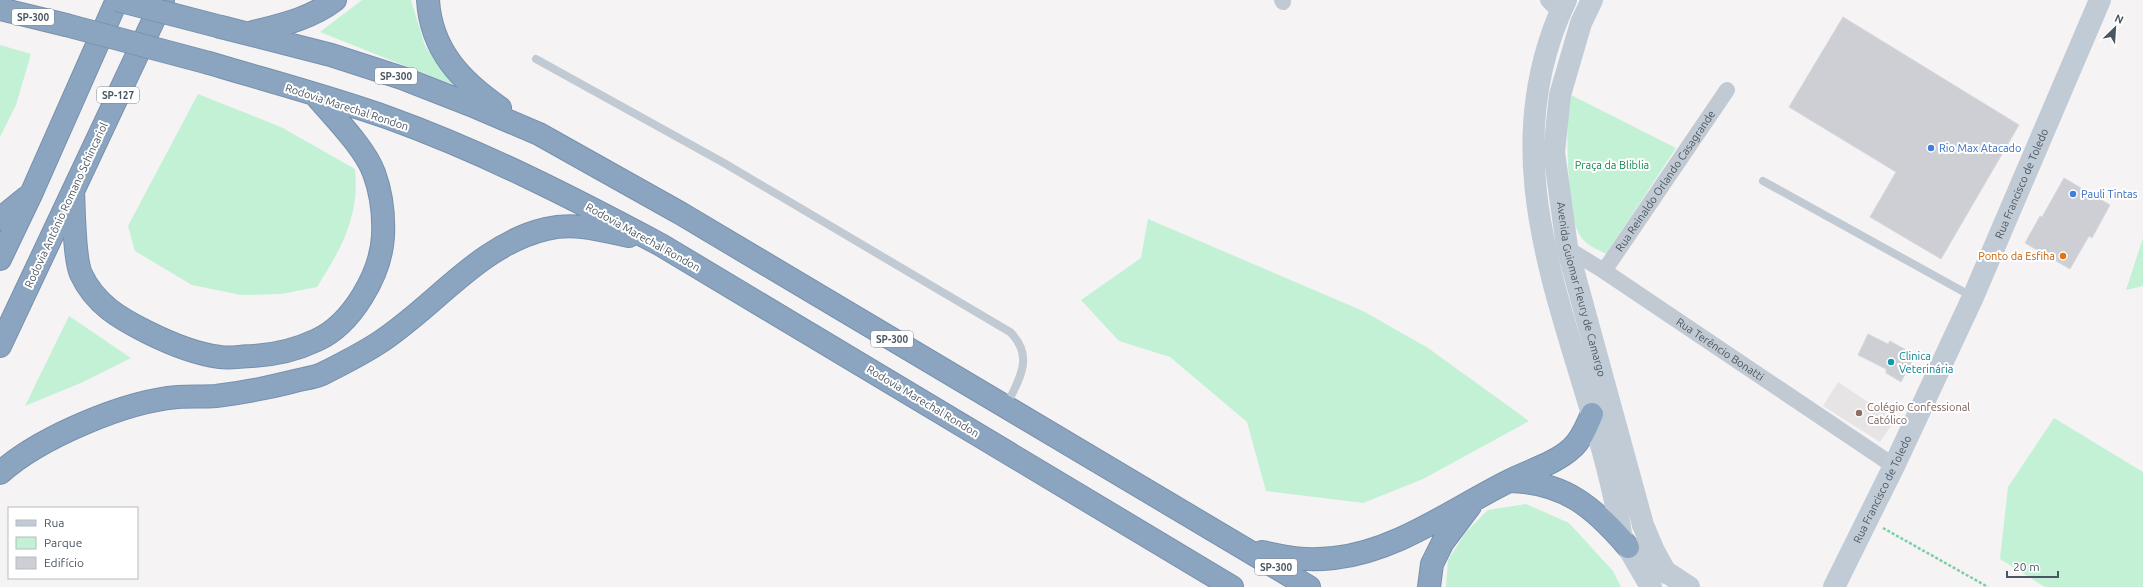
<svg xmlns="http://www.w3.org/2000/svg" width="2143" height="587" viewBox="0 0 2143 587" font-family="Ubuntu,sans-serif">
<rect width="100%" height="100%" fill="#f5f3f3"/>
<!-- education -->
<path fill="#e6e4e5" d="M1838,382L1895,420L1880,442L1823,406Z"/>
<!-- green -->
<path fill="#c3f1d5" d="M362,0H411L425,46L458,87L320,32Z
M0,45L31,54L16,105L0,137Z
M198,94L281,127L355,169C360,216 341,249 317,287L281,294L241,295L192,285L135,251L128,226Z
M1569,94L1676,148L1606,254C1597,249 1587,246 1581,237C1566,219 1566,120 1569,94Z
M1148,219L1363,311L1428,348L1529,421L1423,479L1363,503L1266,491L1247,422L1170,357L1119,341L1081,300L1141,258Z
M2143,238V286L2126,290Z
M69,316L131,358L83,382L25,406Z
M2054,418L2143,472V587H2045L2000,559L2008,487Z
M1526,504L1569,523L1613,571L1621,587H1446L1448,560L1466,532L1488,510Z"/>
<!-- building -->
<path fill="#cdcfd5" stroke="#d7d9de" d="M1843,17L2019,125L1941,259L1870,217L1896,172L1789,107Z
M2064,178L2110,205L2092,238L2089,236L2070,269L2025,243L2040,216L2042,217Z
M1868,334L1888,344L1890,341L1915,355L1901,382L1886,373V369L1858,355Z"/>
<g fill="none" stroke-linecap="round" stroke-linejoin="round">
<defs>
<path id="highway" d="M428,0C431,50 461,81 500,108
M0,9L66,25
M221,27L331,55L402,78L471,105L539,134L680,213L1309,587
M250,33C281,25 310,19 335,0
M209,63C269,81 330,97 389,118C483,152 573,198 661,245L1232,587
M73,191C74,210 74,258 81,274C95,304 119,318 147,332C169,343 195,354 220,357C230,359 241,356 252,356C274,355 296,350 317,340C352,324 381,274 383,236C384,215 381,192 374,173C365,148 333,116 316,96
M0,219L27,197
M0,259L32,192L117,0
M0,346L163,0
M0,473C39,438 125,401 178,397C190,396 203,397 216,396C241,393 267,388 291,382C301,379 313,378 322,374C340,365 360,355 377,344C434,308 478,245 546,229C575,222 601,230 629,236
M1510,481C1564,482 1594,507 1628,547
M1262,552C1289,558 1305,561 1334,558C1398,551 1454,508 1511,480C1531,470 1556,463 1572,448C1582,439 1587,425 1592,414
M1429,587L1432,564L1443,542L1470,506"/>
</defs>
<!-- highway casing -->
<use href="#highway" stroke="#7690ad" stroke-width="24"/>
<!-- path -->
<path stroke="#7ad0a6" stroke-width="2.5" stroke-dasharray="3 2" stroke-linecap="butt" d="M1883,528L1988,587"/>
<!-- lane -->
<path stroke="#c1cad2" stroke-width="8" d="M536,59L724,163L1010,332C1035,356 1019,380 1006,406
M1763,181L1973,297"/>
<!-- street -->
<g stroke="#c1cad2" stroke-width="16">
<path d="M1282,0L1283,2"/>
<path d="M1548,0L1560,12"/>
<path id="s1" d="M1563,246L1604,271L1894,466"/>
<path id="s2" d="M1604,271L1727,90"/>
</g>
<!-- secondary -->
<g stroke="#c1cbd6" stroke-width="22">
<path d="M1566,0C1477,185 1595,358 1622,540"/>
<path id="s3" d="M1592,0L1581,23L1560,95L1554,152L1567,247L1643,525L1654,551L1666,573"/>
<path d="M1628,547L1689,587"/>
<path d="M1630,551L1651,587"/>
<path id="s4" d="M1834,587L1894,466L1973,297L2100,0"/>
</g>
<!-- highway -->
<use href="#highway" stroke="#8ba5c1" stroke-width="22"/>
<defs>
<path id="highway-bridge" d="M117,0L221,27
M66,25L209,63"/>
</defs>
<!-- highway-bridge casing -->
<use href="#highway-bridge" stroke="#7690ad" stroke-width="24" stroke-linecap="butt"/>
<!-- highway-bridge -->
<use href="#highway-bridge" stroke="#8ba5c1" stroke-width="22"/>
</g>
<!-- markers -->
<g fill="#3f7fe0" stroke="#fff" stroke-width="1.5">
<circle cx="1931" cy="148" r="4"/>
<circle cx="2073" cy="194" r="4"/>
</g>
<circle fill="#e8710a" stroke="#fff" stroke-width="1.5" cx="2063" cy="256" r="4"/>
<circle fill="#0f9aa8" stroke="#fff" stroke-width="1.5" cx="1891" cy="362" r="4"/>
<circle fill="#8d6e63" stroke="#fff" stroke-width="1.5" cx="1859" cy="413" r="4"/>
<g text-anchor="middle" stroke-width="4" stroke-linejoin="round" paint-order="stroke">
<!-- shield labels -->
<g fill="#fff" stroke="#808990" stroke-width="1">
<rect x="12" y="9" width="42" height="16" rx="3"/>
<rect x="375" y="68" width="42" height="16" rx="3"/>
<rect x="97" y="87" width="42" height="16" rx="3"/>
<rect x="871" y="331" width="42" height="16" rx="3"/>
<rect x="1255" y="559" width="42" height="16" rx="3"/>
</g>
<g font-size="10" font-weight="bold" fill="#4a5661">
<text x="33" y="21">SP-300</text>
<text x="396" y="80">SP-300</text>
<text x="118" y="99">SP-127</text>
<text x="892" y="343">SP-300</text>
<text x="1276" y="571">SP-300</text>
</g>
<!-- street labels -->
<g font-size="11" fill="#4a5661" stroke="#fff">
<text transform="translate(347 107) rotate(18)" y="4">Rodovia Marechal Rondon</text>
<text dy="4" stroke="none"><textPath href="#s2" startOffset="109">Rua Reinaldo Orlando Casagrande</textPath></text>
<text dy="4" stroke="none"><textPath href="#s4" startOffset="445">Rua Francisco de Toledo</textPath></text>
<text transform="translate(66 205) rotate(-65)" y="4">Rodovia Antônio Romano Schincariol</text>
<text transform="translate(643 237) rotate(29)" y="4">Rodovia Marechal Rondon</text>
<text dy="4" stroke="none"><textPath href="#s3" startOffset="298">Avenida Guiomar Fleury de Camargo</textPath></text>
<text dy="4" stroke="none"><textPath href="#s1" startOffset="188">Rua Terêncio Bonatti</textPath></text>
<text transform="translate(923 401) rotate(31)" y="4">Rodovia Marechal Rondon</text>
<text dy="4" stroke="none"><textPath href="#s4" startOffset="109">Rua Francisco de Toledo</textPath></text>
</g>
<!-- shop labels -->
<g font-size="11" fill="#366cbe" stroke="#fff" text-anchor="start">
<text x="1939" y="152">Rio Max Atacado</text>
<text x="2081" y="198">Pauli Tintas</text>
</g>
<!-- park labels -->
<g font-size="11" fill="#17864f" stroke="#fff">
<text x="1612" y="169">Praça da Bliblia</text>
</g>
<!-- food labels -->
<g font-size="11" fill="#c56008" stroke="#fff" text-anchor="end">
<text x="2055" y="260">Ponto da Esfiha</text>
</g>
<!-- culture labels -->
<g font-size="11" fill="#0d838f" stroke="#fff" text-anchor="start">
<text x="1899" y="360">Clinica<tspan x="1899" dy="13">Veterinária</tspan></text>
</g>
<!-- education labels -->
<g font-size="11" fill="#785e54" stroke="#fff" text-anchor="start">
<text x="1867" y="411">Colégio Confessional<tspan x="1867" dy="13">Católico</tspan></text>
</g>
</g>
<!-- legend -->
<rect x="8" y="507" width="130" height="72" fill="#ffffff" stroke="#b7bbc0"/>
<rect x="16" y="520" width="20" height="6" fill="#c1cbd6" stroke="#b7bbc0"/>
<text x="44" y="527" font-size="12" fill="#4a5661">Rua</text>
<rect x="16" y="537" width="20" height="12" fill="#c3f1d5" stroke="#b7bbc0"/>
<text x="44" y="547" font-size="12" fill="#4a5661">Parque</text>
<rect x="16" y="557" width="20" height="12" fill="#cdcfd5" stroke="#b7bbc0"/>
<text x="44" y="567" font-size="12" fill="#4a5661">Edifício</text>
<!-- north arrow -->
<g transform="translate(2115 28) rotate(25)" stroke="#ffffff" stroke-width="3" paint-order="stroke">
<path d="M0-3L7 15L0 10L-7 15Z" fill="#4a5661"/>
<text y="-6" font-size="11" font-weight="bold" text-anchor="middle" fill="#4a5661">N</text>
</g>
<!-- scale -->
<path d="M2007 571v6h51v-6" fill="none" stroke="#4a5661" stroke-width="2"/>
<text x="2013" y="571" font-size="12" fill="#4a5661" stroke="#ffffff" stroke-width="3" paint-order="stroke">20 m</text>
</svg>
